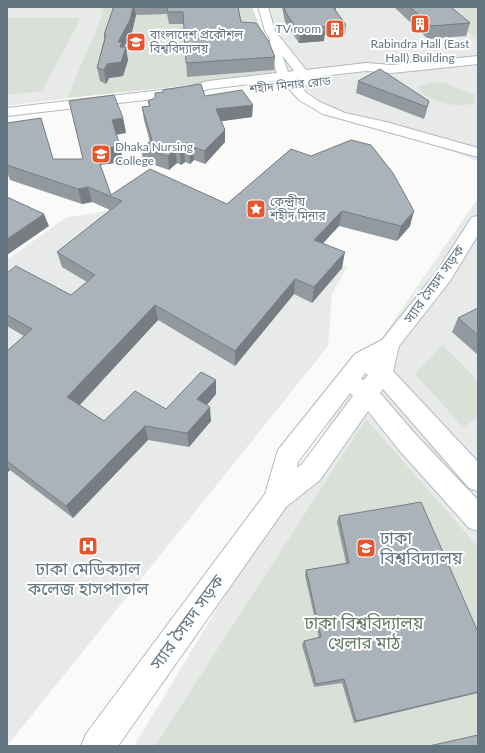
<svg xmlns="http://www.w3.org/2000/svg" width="485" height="753" viewBox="0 0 485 753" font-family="Lato,'Noto Sans Bengali',sans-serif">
<rect width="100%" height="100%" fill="#fafaf8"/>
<!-- built -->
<path fill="#e8e9e9" d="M7,7H252L92,95L7,106Z
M260,7H478V161L322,105L290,74L283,64Z
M151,180L347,267L332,294L328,346L7,746V260L65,218L106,211Z
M478,198V746H134L373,351Z"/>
<!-- green -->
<path fill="#dadfd7" d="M103,7H252L280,76L67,98L100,21Z
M437,7H478V40Z
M7,18H81L42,91L7,95Z
M432,82L444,83L475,95L474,103C459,109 425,102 418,87Z
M443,345L478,381V417L463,427L415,374Z
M366,419L478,547V746H155Z"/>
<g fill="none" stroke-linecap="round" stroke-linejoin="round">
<defs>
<path id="secondary" d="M258,7H268L275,31L306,70L366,63L392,65L478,56V64L392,73L366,71L312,77L318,84L312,88L308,87L299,78L293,79L308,94L320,102L345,113L386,122L478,148V157L323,114L299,100L281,80L209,89L188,95L7,116V108L187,87L208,81L277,73L270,53V39L265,31ZM282,55L294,71L288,72Z
M478,216V235L450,281L399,346L393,371L478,462V491L469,488L383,389L380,393L417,436L478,500V531L469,528L399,450L368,411L320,480L286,507L118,746H81L86,734L265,494L278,450L355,354L382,340L436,273L472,217ZM365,373L368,375L364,380L361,379ZM350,393L353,396L302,464L297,468L298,462Z"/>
</defs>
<!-- secondary casing -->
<use href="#secondary" stroke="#b3babf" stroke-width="2"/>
<!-- secondary -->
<use href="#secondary" fill="#fff" fill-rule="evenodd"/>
</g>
<!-- wall -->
<path fill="#929a9f" d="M33,7H52V8H33Z
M113,7H238L241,22L275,57L274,70L187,77L184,24H169L167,14L136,15L132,32L124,47L128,60L123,76L109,78L106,84L100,81L97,68L104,40V35L113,9Z
M282,7H336V11L346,25L345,34L324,35V41L299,43L285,22Z
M394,7H451L470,23L466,36L428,39Z
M358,81L429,101L426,113L424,119L356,93Z
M205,96L252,117L221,121L225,130V142L205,164L194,160L190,164L185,162L181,165L177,163L169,170L143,161L141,148L150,142L144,120L142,107L149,106L148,101Z
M123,118L126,133L116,134L120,146L123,162L100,165L111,195L227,204L291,149L410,226L397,241L339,226L323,243L342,268L312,303L294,294L235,366L158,320L80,405L104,421L166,409L216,380V394L207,405L211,421L189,447L148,440L73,518L10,470L7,473V351L24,336L7,326V273L71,295L87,282L62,267L57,252L110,210L92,202L82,204L10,180L7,172V123L53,159H83Z
M478,308V355L452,332L458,318Z
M339,516L478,632V693L354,723L342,683L314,687L302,645L304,641L319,638L305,575L306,570L346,563L337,522Z"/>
<!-- shaded-wall -->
<path fill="#777d82" d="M133,7H134L136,15L132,32L123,49L126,47L128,60L123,76L109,78L106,84L104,70L118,42Z
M325,32L324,41L299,43L300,34Z
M253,105L252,117L216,122V109Z
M123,118L126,133L115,135L112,120Z
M225,130V142L205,164L204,151Z
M120,146L123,162L98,165L95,150Z
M193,147L194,160L190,164L189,151Z
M184,149L185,162L181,165L180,151Z
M175,150L177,163L169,170L168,156Z
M88,187L92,202L82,204L78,189Z
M342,211L339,226L312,255L314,240Z
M414,211L410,226L397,241L401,226Z
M44,214L49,226L7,255V239Z
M345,252L342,268L312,303L314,287Z
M295,279L294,294L235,366V351Z
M155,305L158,320L73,412L67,397Z
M216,380V394L199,414L197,399Z
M210,407L211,421L189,447L187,433Z
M145,426L148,440L73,518L66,506Z
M7,465L10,470L7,473Z"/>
<!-- building -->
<path fill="#aab3b9" stroke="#777d82" d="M113,7H133L130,20L118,42H122L120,47H126L121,62L107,64L104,70L97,68L106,35H104L113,9Z
M167,7H238L241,22L256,23L268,40L275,57L186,63L183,12H168Z
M284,7H336H333L346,25L321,27L325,32L300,34L286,13Z
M410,7H451L470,23L431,26Z
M380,69L429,101L427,107L358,81Z
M201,84L205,96L242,90L253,105L216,109L225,130L204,151L193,147L189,151L184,149L180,151L175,150L168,156L141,148L152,140L142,107L150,106L148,101L155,98V93L163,92V90Z
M114,95L123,118L112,120L120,146L95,150L111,195L150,169L227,204L291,149L311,156L351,140L371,145L393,173L414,211L401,226L342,211L314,240L345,252L314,287L295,279L235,351L155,305L67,397L104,421L135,391L166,409L201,372L216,380L197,399L210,407L187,433L145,426L66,506L7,461V351L32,329L7,315V273L16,266L71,295L95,275L57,252L122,201L88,187L78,189L7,165V123L41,118L53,159H83L69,101Z
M7,197L44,214L7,239Z
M478,308V335L458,318Z
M421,502L478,632V692L356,721L344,679L316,684L304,641L321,637L306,570L349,563L339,516Z
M478,735V746H429Z"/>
<!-- icons -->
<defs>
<symbol id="building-square" viewBox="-11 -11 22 22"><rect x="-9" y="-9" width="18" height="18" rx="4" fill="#e4572e" stroke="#fff"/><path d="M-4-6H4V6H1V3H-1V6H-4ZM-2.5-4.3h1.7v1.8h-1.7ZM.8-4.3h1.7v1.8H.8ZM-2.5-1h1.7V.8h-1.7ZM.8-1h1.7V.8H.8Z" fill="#fff"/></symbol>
<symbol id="university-square" viewBox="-11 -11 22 22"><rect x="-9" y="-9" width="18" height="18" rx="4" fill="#e4572e" stroke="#fff"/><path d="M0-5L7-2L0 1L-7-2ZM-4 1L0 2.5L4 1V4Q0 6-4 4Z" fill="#fff"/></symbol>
<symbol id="sight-square" viewBox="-11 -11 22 22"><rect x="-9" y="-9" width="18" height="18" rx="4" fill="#e4572e" stroke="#fff"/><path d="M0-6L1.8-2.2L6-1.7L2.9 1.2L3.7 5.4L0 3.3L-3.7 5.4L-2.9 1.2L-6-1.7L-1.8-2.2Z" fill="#fff"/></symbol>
<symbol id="hospital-square" viewBox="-11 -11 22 22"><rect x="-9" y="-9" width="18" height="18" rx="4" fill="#e4572e" stroke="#fff"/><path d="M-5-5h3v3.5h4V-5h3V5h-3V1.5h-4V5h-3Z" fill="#fff"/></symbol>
</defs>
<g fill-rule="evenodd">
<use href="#building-square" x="409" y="13" width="22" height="22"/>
<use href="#building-square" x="324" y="18" width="22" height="22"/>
<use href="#university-square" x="125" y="31" width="22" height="22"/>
<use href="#university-square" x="90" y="143" width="22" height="22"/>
<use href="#sight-square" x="245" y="198" width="22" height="22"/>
<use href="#hospital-square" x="77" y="535" width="22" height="22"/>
<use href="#university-square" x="355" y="537" width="22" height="22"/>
</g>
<g text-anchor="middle" stroke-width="4" stroke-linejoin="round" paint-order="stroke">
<!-- far-poi labels -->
<g font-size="12" fill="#657683" stroke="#fff" text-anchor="start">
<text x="321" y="33" text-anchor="end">TV room</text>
<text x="150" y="39">বাংলাদেশ প্রকৌশল<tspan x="150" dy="14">বিশ্ববিদ্যালয়</tspan></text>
<text x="420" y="48" text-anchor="middle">Rabindra Hall (East<tspan x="420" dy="14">Hall) Building</tspan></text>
<text x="115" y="151">Dhaka Nursing<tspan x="115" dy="14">College</tspan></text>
<text x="270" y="206">কেন্দ্রীয়<tspan x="270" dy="14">শহীদ মিনার</tspan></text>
</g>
<!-- far-street labels -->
<g font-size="12" fill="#657683" stroke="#fff">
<text transform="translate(290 85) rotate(-6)" y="4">শহীদ মিনার রোড</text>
</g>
<!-- street labels -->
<g font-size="14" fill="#657683" stroke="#fff">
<text transform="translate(434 284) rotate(-54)" y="5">স্যার সৈয়দ সড়ক</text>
</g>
<!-- near-poi labels -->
<g font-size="17" fill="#657683" stroke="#fff" text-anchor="start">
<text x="380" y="544">ঢাকা<tspan x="380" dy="20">বিশ্ববিদ্যালয়</tspan></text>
<text x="88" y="575" text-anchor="middle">ঢাকা মেডিক্যাল<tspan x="88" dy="20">কলেজ হাসপাতাল</tspan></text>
</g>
<!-- near-street labels -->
<g font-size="17" fill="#657683" stroke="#fff">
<text transform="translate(187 622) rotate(-54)" y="6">স্যার সৈয়দ সড়ক</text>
</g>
<!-- near-park labels -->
<g font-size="17" fill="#687a64" stroke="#fff">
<text x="364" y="629">ঢাকা বিশ্ববিদ্যালয়<tspan x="364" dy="20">খেলার মাঠ</tspan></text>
</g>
</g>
<!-- border -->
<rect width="485" height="753" fill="none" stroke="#657683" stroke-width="16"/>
</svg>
